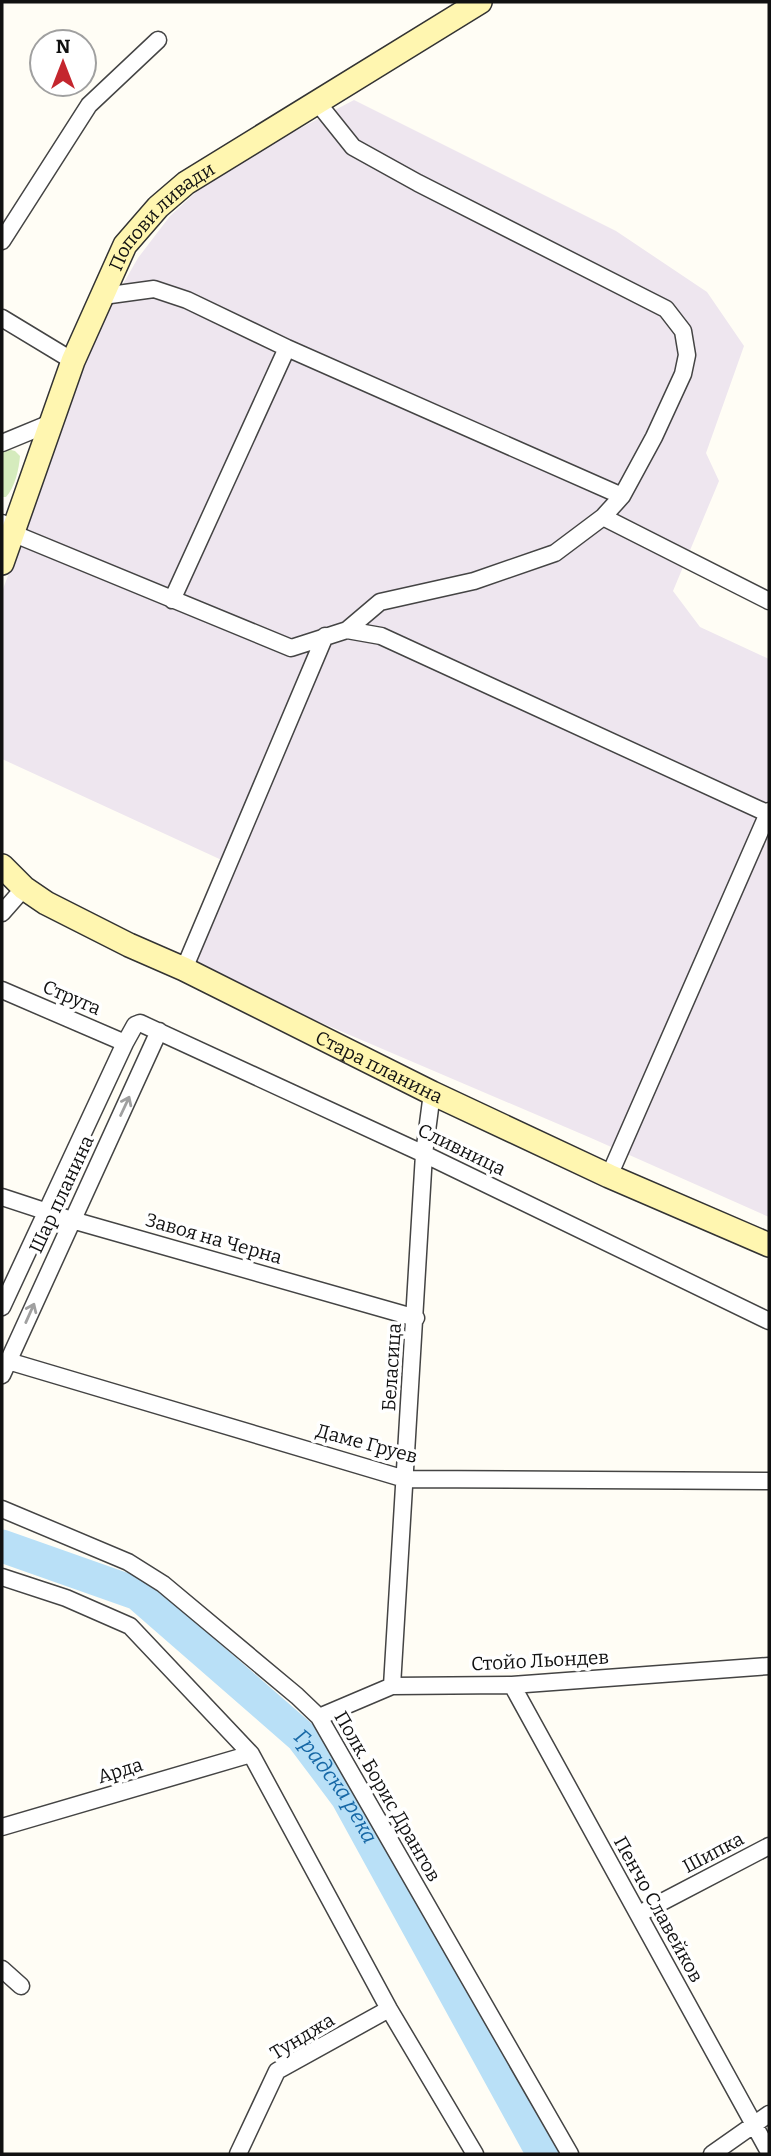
<svg xmlns="http://www.w3.org/2000/svg" width="771" height="2156" viewBox="0 0 771 2156" font-family="Bitter,serif">
<rect width="100%" height="100%" fill="#fffdf5"/>
<!-- industrial -->
<path fill="#eee6ef" d="M354,100L616,231L707,292L744,346L706,453L719,481L673,591L700,627L769,659V1217L591,1138L186,965L226,862L2,759V592L98,327L138,258L170,216L219,171Z"/>
<!-- green -->
<path fill="#d5ebbd" d="M7,449L15,451L20,456C19,469 15,487 6,497H2V452Z"/>
<g fill="none" stroke-linecap="round" stroke-linejoin="round">
<!-- river -->
<path stroke="#b9e0f7" stroke-width="33" id="s1" d="M2,1546L138,1594L302,1737L347,1797L543,2154"/>
<defs>
<path id="street" d="M317,102L353,147L418,183L666,309L683,331L687,355L683,374L654,437L622,496L603,517L555,553L474,581L380,602L347,630
M2,241L89,105L158,40
M103,296L154,289L187,300L287,348L622,496
M2,318L73,361
M2,443L53,422
M603,517L769,601
M2,523L12,533L291,648L347,630L381,636L769,814
M172,600L287,348
M2,913L24,888
M184,969L325,636
M2,990L125,1043
M609,1176L769,811
M2,1197L72,1220L416,1318
M2,1307L125,1043L135,1025L140,1023L424,1154L769,1321
M8,1361L405,1479L769,1481
M2,1375L159,1031
M2,1509L128,1562L163,1584L297,1696L319,1717L570,2154
M2,1577L66,1598L130,1626L251,1754L389,2009L475,2154
M512,1685L769,2152
M392,1686L424,1154L432,1093
M319,1717L392,1686L512,1685L769,1666
M2,1827L251,1754
M639,1914L769,1846
M2,1969L21,1986
M238,2154L277,2071L389,2009
M712,2154L769,2114"/>
<g id="secondary">
<path id="s2" d="M2,563L73,361L125,245L158,207L186,183L480,2"/>
<path id="s3" d="M2,866L24,888L46,903L129,945L184,969L432,1093L609,1176L769,1245"/>
</g>
</defs>
<!-- street casing -->
<use href="#street" stroke="#444" stroke-width="19"/>
<!-- secondary casing -->
<use href="#secondary" stroke="#333" stroke-width="26"/>
<!-- street -->
<use href="#street" stroke="#fff" stroke-width="16"/>
<!-- secondary -->
<use href="#secondary" stroke="#fff6b0" stroke-width="23"/>
</g>
<!-- one-way arrows -->
<defs><path id="oneway-shaft" d="M-6 0H5M1.5-3L5.5 0L1.5 3" fill="none" stroke-width="1.6" stroke-linecap="round" stroke-linejoin="round" transform="scale(1.75)"/></defs>
<g stroke="#a0a0a0">
<use href="#oneway-shaft" transform="translate(125 1106) rotate(-65)"/>
<use href="#oneway-shaft" transform="translate(30 1313) rotate(-66)"/>
</g>
<g text-anchor="middle" stroke-width="7" stroke-linejoin="round" paint-order="stroke">
<!-- street labels -->
<g font-size="19" fill="#111" stroke="#fff">
<text dy="7" stroke="none"><textPath href="#s2" startOffset="387">Попови ливади</textPath></text>
<text transform="translate(72 997) rotate(23)" y="7">Струга</text>
<text dy="7" stroke="none"><textPath href="#s3" startOffset="429">Стара планина</textPath></text>
<text transform="translate(462 1149) rotate(26)" y="7">Сливница</text>
<text transform="translate(61 1194) rotate(-65)" y="7">Шар планина</text>
<text transform="translate(214 1238) rotate(16)" y="7">Завоя на Черна</text>
<text transform="translate(391 1367) rotate(-86)" y="7">Беласица</text>
<text transform="translate(367 1443) rotate(15)" y="7">Даме Груев</text>
<text transform="translate(540 1660) rotate(-3)" y="7">Стойо Льондев</text>
<text transform="translate(120 1770) rotate(-17)" y="7">Арда</text>
<text transform="translate(388 1796) rotate(60)" y="7">Полк. Борис Дрангов</text>
<text transform="translate(713 1852) rotate(-28)" y="7">Шипка</text>
<text transform="translate(659 1909) rotate(61)" y="7">Пенчо Славейков</text>
<text transform="translate(302 2036) rotate(-31)" y="7">Тунджа</text>
</g>
<!-- water labels -->
<g font-size="21" font-style="italic" fill="#1768a6" stroke="#fff">
<text dy="7" stroke="none"><textPath href="#s1" startOffset="422">Градска река</textPath></text>
</g>
</g>
<!-- border -->
<rect width="771" height="2156" fill="none" stroke="#111111" stroke-width="7"/>
<!-- north arrow -->
<g transform="translate(63 63)"><circle r="33" fill="#ffffff" stroke="#a0a0a0" stroke-width="2"/>
<path d="M0-5L12 26L0 18L-12 26Z" fill="#c4262e"/>
<text y="-10" font-size="19" font-weight="bold" text-anchor="middle" fill="#111111">N</text>
</g>
</svg>
